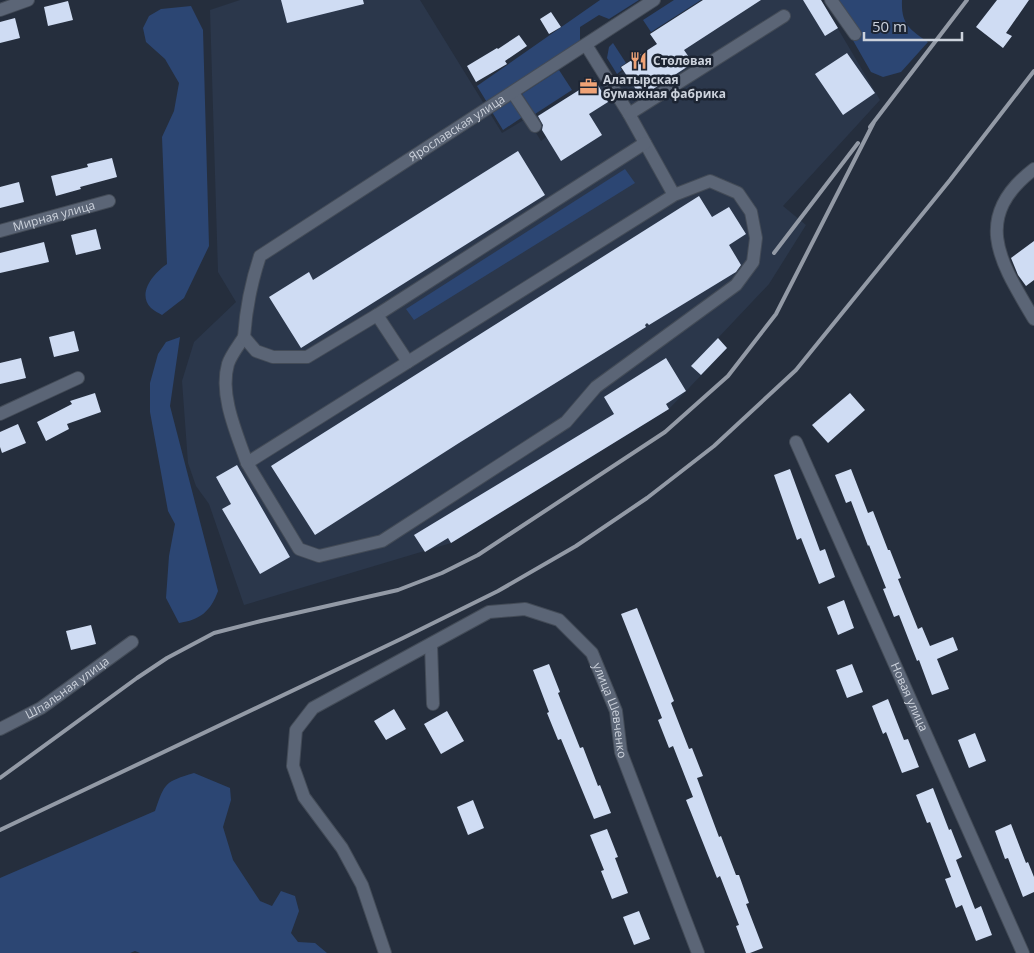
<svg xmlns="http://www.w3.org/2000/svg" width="1034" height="953" viewBox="0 0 1034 953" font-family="'Open Sans',sans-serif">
<rect width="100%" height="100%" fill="#252e3d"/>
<!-- built -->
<path fill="#2b374b" d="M240,0H420L502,133L527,118L541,141L546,137L534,118L595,80L599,87L624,71L657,44L650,34L703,0H821L880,100L783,206L806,225L769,284L718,338L727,348L669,409L451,543L244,605L209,504L196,486L188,463L182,381L194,342L236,302L218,272L210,10Z"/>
<!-- green -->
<path fill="#2c4673" d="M600,0H639L609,19L599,15L580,27V41L488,104L477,86Z
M674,0H701L651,32L643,20Z
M830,0H902C901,24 909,29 928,42L901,72L883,77L871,72Z
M191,6L203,30L209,246L184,298L162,315C159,313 154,311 151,308C136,293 155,272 167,264L162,137L174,111L179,83L165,59L146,42L143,28L149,16L161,9Z
M613,43L626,63L620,67L622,70L617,74L607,58L609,47Z
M559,70L572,90L535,114L522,94Z
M513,99L524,116L503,130L492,112Z
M625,169L635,183L414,320L406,309Z
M180,337L170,406L218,591C211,611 200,620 179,623L166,598L169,556L175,524L168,511L150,412V383L158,354L166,342Z
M194,773L230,788L231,800L223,827L233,860L260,901L272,906L281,891L295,896L299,911L291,933L298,942L315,943L327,953H140L135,951L130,953H0V878L155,811C165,782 165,782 194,773Z"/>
<!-- building -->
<path fill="#cfdcf3" d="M281,0H363L364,4L287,23Z
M703,0H761L684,50L693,63L641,97L621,67L657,44L650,34Z
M803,0H821L838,28L825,36Z
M997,0H1029L1006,33L1012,36L1003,48L976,27Z
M68,1L73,20L48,26L44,7Z
M551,12L561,27L549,34L540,19Z
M15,18L20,38L0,43V22Z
M519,35L527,46L505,61L507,64L476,82L467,66L497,48L498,49Z
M847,53L875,93L843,115L815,74Z
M595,80L608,102L589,114L602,135L561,161L542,130L543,125L538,116Z
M518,151L545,195L301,348L269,297L309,272L313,280Z
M112,158L117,177L80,187L81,189L56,196L51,176L88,167L87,164Z
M19,182L24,202L0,208V187Z
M699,196L712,217L729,207L746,234L729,245L741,265L736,272L649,325L647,323L645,325L646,327L459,443L315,535L271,466Z
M96,229L101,249L76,255L71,235Z
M1034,241V280L1026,286L1018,275L1011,258Z
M44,242L49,262L0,273V253Z
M74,331L79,351L54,357L49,337Z
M718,338L727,348L701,375L691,366Z
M21,358L26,378L0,384V363Z
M666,358L686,391L666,404L669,409L451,543L448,538L425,552L414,535L614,414L604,397Z
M95,393L101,412L67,424L69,429L46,441L37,422L72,404L70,401Z
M850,393L865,410L828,443L812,425Z
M18,424L26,443L2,453L0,447V432Z
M237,465L290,557L260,574L222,509L231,504L216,477Z
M790,469L820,551L825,549L835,577L819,584L801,538L797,540L774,475Z
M851,469L868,513L873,511L888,550H890L901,578L898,579L918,629L922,627L930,646L953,637L958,650L937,659L949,689L932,695L919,660L917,661L899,615L894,617L883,589L886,588L869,545L868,546L851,501L846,503L835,475Z
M844,600L854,628L838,635L827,607Z
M637,608L674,701L671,703L689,749L692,748L703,776L697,778L719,837L721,836L736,875H739L749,903L746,904L763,948L750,953H746L736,926L739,925L720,876L717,878L686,800L693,797L673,746L669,748L658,720L662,718L621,614Z
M91,625L96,644L71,650L66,631Z
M549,664L560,692L558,693L580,748L583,747L598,786L600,785L611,813L594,819L561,739L558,740L547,713L549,712L533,670Z
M852,664L863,692L847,698L836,670Z
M888,699L904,740L908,739L919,767L902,773L886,732L883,734L872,706Z
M394,709L406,729L386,740L374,721Z
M447,711L464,741L441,754L424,724Z
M975,733L986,761L969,768L958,740Z
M933,788L949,830L951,829L962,857L956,860L975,909L981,906L992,935L976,941L962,905L956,908L945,879L951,877L930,822L927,823L916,795Z
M473,800L484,828L468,835L457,807Z
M1011,824L1026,863L1028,862L1034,877V892L1023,897L1008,858L1005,859L995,831Z
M607,829L618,857L615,858L628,893L612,899L601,871L604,870L590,835Z
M639,911L650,939L634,945L623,917Z"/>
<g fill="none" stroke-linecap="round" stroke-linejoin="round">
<defs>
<g id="minor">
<path d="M831,0L855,34"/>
<path d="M0,10L28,0"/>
<path d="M586,45L629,114L674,195L247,463L299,549L319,556L382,541L566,422L596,387L736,285L753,262L756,238L751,212L738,193L710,181L674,195"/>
<path d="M513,93L535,126"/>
<path d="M629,114L784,16"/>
<path d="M1034,169C970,218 1001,263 1034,319"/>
<path id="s1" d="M0,231L109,201"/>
<path d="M377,315L645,143"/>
<path d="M244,337C239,345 231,355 228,364C219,395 237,434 247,463"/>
<path id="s2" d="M408,362L377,315L307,357H273L256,351L244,337C246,308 251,283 260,256L654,0"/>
<path d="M0,414L78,378"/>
<path id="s3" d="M796,442L1023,953"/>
<path d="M431,644L433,704"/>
<path id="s4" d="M0,729L41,708L132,642"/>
<path id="s5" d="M385,953L362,885L342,848L304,797L293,766L296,730L313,708L489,612L525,609L559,620L592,653L616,711L621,752L698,953"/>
</g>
</defs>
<!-- minor casing -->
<use href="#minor" stroke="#434b57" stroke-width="14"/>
<!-- minor -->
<use href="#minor" stroke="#5b6576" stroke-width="12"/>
<!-- rail -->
<path stroke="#939aa6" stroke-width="4" d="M870,127L967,0
M774,253L858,143
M0,778L137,678L167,658L214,633L261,621L398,590L442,573L478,555L665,432L728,376L776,314L874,122
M0,830L403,638L498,591L576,546L647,498L714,446L796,370L950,180L1034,71"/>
</g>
<!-- icons -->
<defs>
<symbol id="restaurant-bare" viewBox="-9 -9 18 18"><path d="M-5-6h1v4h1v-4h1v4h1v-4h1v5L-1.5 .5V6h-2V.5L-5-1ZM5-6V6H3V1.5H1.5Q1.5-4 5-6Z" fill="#efa377" stroke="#1c2432" stroke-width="2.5" paint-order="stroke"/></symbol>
<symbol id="office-bare" viewBox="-9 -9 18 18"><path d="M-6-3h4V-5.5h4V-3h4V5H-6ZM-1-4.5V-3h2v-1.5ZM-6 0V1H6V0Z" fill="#efa377" stroke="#1c2432" stroke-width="2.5" paint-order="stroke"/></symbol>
</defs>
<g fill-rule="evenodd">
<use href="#restaurant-bare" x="626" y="48" width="25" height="25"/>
<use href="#office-bare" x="576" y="74" width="25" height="25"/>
</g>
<g text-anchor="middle" stroke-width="5" stroke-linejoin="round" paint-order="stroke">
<!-- poi labels -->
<g font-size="12" font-weight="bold" fill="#ccd2dc" stroke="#1c2432" text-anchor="start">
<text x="653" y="65">Столовая</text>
<text x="603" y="84">Алатырская<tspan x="603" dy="14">бумажная фабрика</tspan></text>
</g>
<!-- street labels -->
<g font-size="12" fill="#ccd2dc" stroke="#1c2432">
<text dy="4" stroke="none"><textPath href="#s2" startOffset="526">Ярославская улица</textPath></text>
<text dy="4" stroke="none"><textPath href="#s1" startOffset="56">Мирная улица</textPath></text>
<text dy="4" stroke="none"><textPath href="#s4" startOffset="79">Шпальная улица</textPath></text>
<text dy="4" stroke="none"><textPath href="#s3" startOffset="279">Новая улица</textPath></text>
<text dy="4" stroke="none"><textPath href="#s5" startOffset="654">улица Шевченко</textPath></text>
</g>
</g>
<!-- scale -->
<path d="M864 32v8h98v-8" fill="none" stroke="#ccd2dc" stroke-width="2.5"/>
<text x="872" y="32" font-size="15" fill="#ccd2dc" stroke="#1c2432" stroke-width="4" paint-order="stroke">50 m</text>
</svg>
